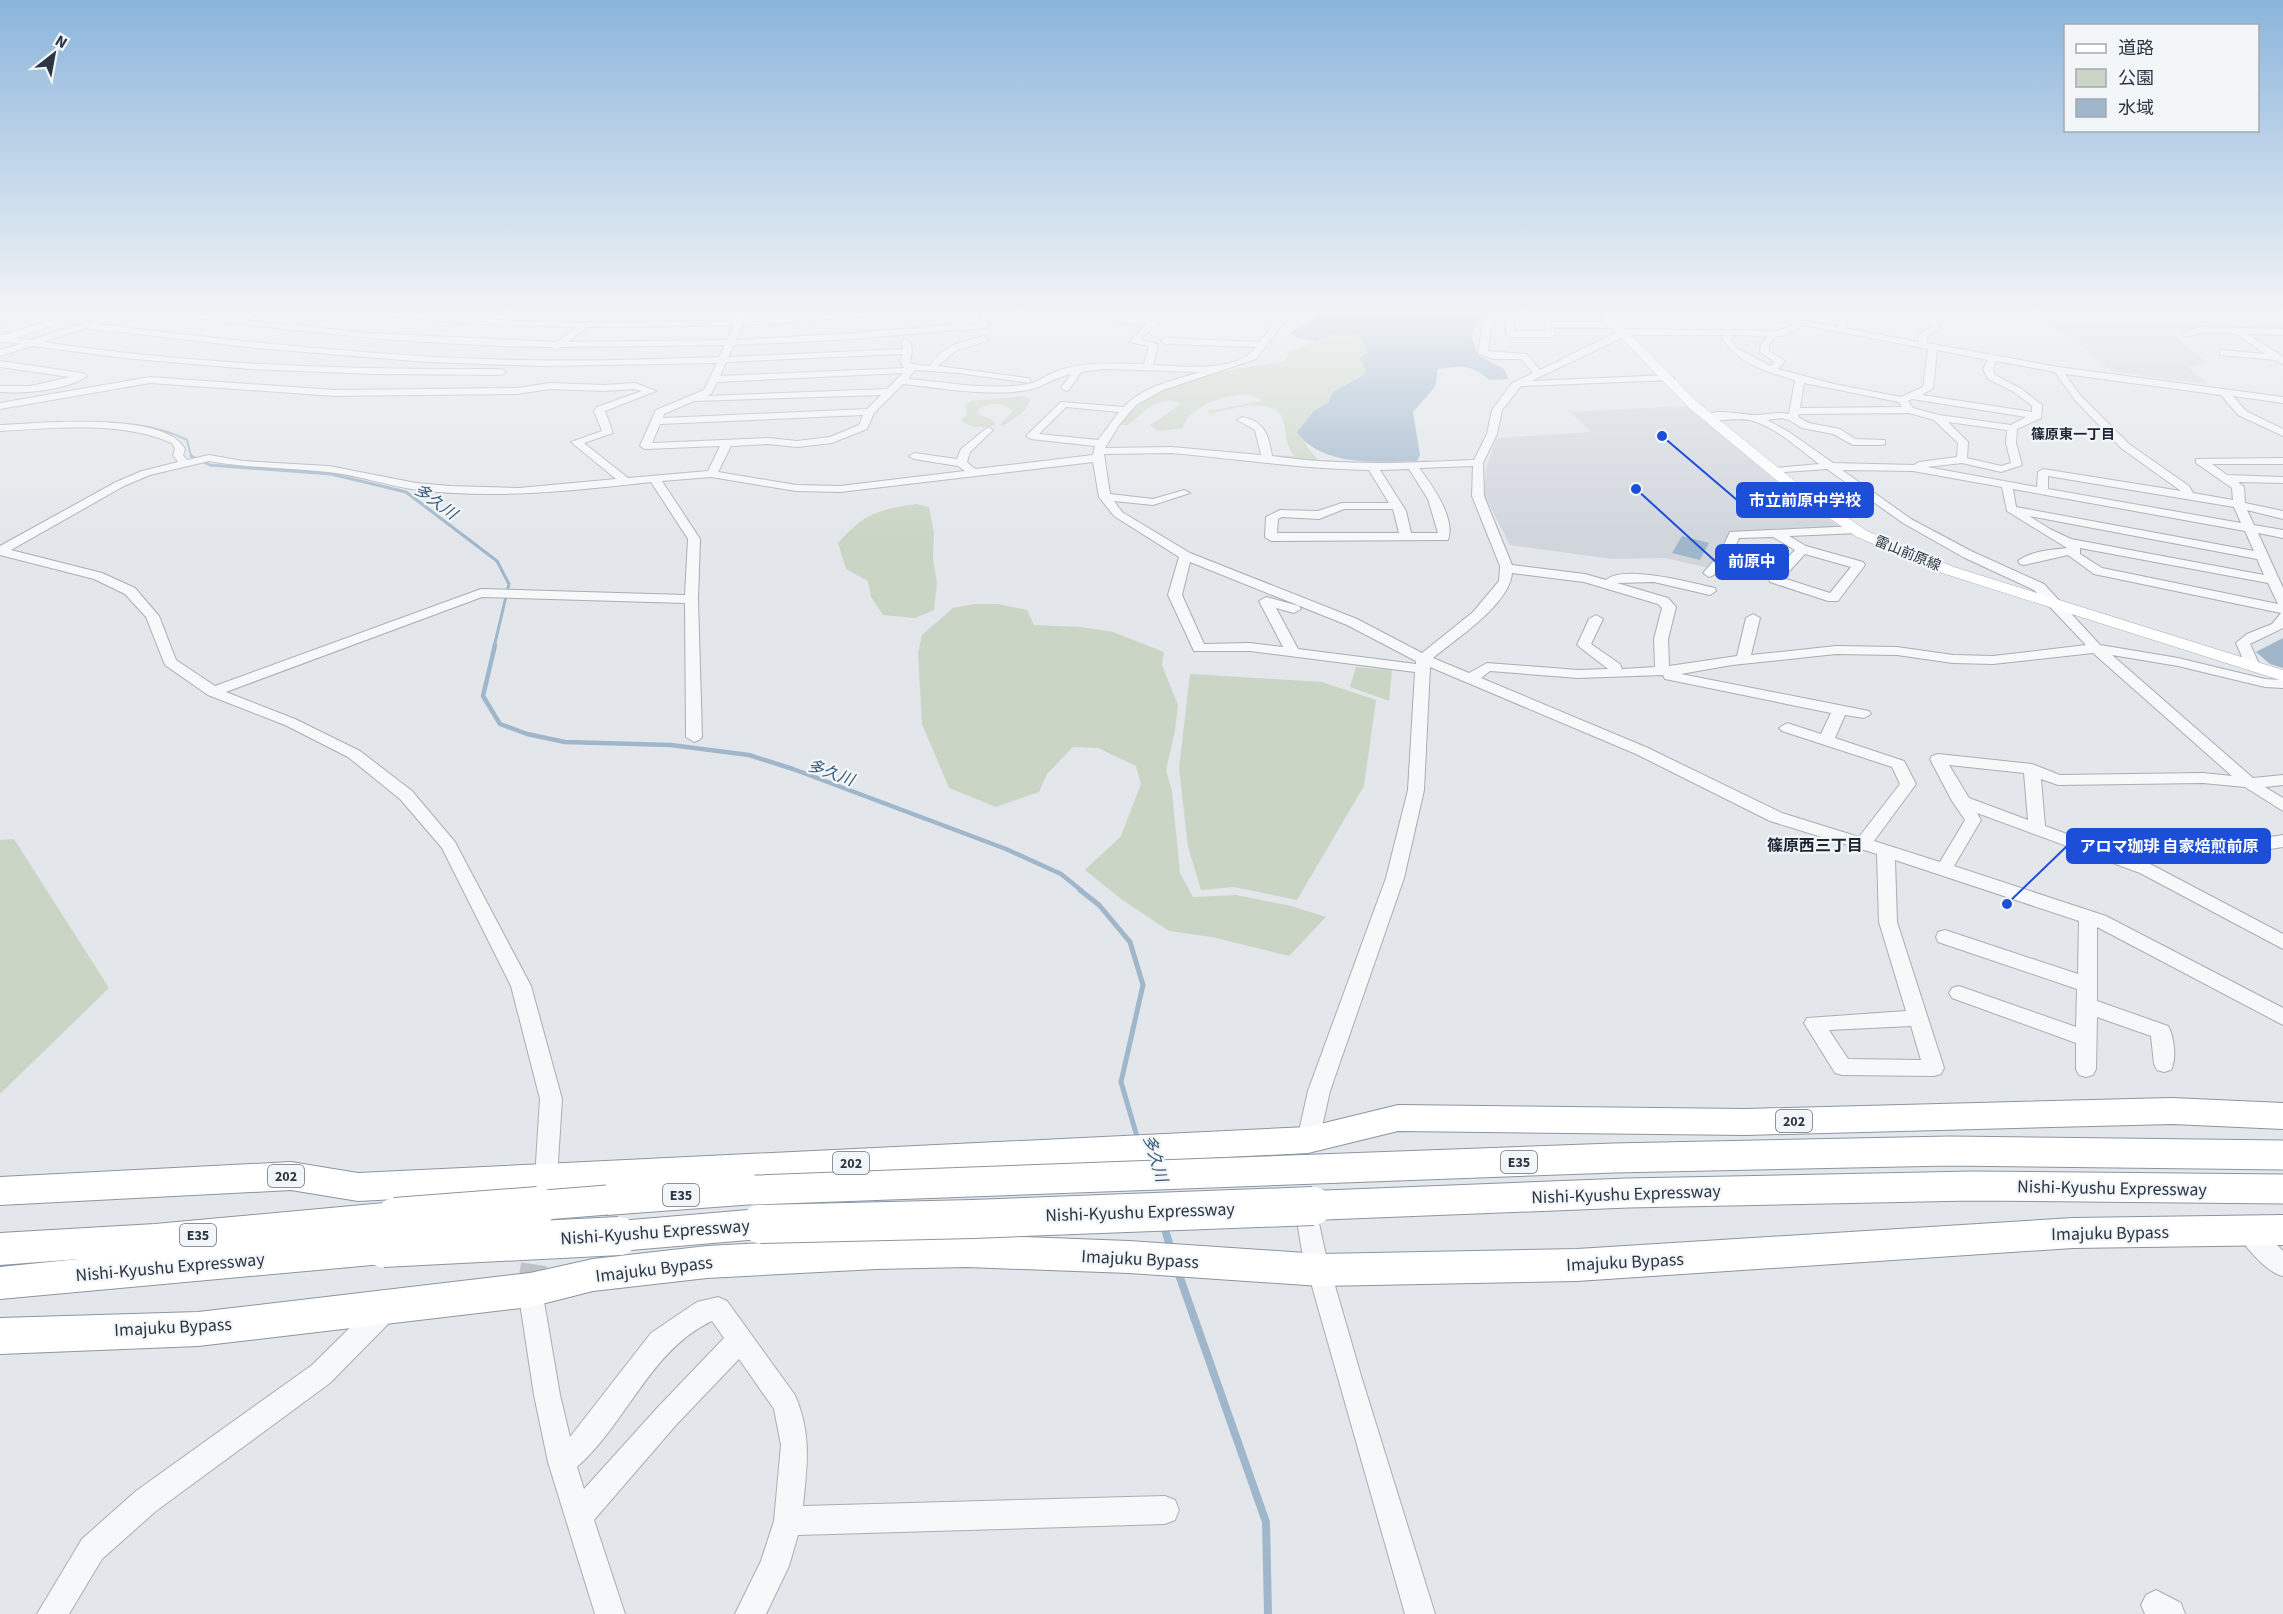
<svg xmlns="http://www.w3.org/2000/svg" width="2283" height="1614" viewBox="0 0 2283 1614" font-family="'Source Sans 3','Noto Sans JP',sans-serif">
<rect width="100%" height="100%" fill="#e3e7eb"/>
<!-- built -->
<path fill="#d1d6dd" d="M2036,310H2283V331L2191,328L2177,331L2175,336L2180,341L2207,362L2188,367L2208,384L2112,371L2071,337L2029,314Z
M1688,406L1780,484L1841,527L1729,533L1718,557L1709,568L1665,558L1613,559L1510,545L1484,494L1486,467L1497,438L1591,432L1570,412Z"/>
<!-- green -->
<path fill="#cad5c5" d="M1350,332L1360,335L1372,347L1369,375L1303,435L1307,447L1317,459L1313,463L1273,457L1272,455L1294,456C1283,440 1288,431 1281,416C1273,396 1226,410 1210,414L1208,411L1262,401C1248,385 1201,402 1188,417C1185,421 1184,426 1181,429L1158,431L1150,425L1181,404C1159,393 1144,413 1128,425H1122C1147,378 1238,369 1284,361L1289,356L1288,352L1310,344L1324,334Z
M1022,396L1031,399C1026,412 1014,420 1002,426L1000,425L1013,411C1004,402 989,402 979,409L978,414L991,419L996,424C986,430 970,427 961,421L966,416V405L971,401Z
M916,504L929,507L934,533L933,559L937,583L934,610L915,618L883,615L871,597L868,581L846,569L838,543C864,514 878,509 916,504Z
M975,604H998L1027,610L1034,625L1081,627L1113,632L1164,652L1162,665L1178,705L1175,731L1166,770L1172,791L1180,873L1193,897L1236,895L1291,906L1326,917L1289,956L1212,937L1169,931L1121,899L1085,870L1121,836L1141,784L1136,766L1098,748L1073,747L1047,774L1039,792L996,807L949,788L922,724L918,653L922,635L953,608Z
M1356,667L1392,670L1389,701L1350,687Z
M1190,674L1322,682L1376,700L1364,786L1297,900L1234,887L1201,890L1188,847L1179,768Z
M14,839L109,988L0,1094V840Z"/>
<!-- water -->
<path fill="#9fb6cb" d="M1327,310H1490L1476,326L1471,336L1478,355L1504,369L1509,379L1489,380C1471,363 1460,366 1438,369L1435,387L1413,412L1420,455L1417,461C1379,462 1321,467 1297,432L1314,411L1328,403L1333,392L1364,375L1366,369L1359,358L1368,352L1365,347L1367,346C1361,342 1362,338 1356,335C1345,329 1327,335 1317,341L1297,338L1290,333Z
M1682,536L1709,543L1700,560L1672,553Z
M2283,638V668L2270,664L2256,652Z"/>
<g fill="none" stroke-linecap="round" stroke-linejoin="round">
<!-- stream-far4 -->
<path stroke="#9fb6cb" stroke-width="2" d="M126,424C148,426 168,430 187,440L191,456L194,457"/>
<!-- stream-far3 -->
<path stroke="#9fb6cb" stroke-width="3" d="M191,456L210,465L331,474L406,492L497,561L509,584L494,647"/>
<!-- stream-far2 -->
<path stroke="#9fb6cb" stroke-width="4.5" d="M495,645L483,696L500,724L527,734L565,742L671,745L749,755L793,769L1006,849L1061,874L1082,891"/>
<!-- stream-far1 -->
<path stroke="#9fb6cb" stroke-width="5" d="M1080,890L1099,905L1130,942L1143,985L1121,1082L1138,1140"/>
<!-- stream -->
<path stroke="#9fb6cb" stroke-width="8" d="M1164,1226L1171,1250
M1178,1272L1266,1522L1268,1614"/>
<!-- minor-tunnel -->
<path stroke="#bec3ca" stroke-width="26" stroke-dasharray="26 13" stroke-linecap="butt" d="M530,1290L538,1238"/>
<defs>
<path id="minor" d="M27,310H39L0,324V318Z
M124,310H136L98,324C226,340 354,354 483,359C561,362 640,360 719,357L725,345L561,347L556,350L552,347C418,346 285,330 152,312L148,310H170L234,318L258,310H270L244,320L369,333L557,342L577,327L482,324L333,312L329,310C379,309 430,316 480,319C565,324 651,323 736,320L741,310H749L745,320L898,310H931L927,312L743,325L736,340L839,334L980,323L982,310H990L988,325L984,328L839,340L734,345L728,357L903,349L902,342L906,339L910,342L912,351L910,361L911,364L930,366C942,346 962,341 984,336L987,337V341L957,350L938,366L1027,378L1030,379V383L957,373L915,370L908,379C947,382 989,391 1028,384C1039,382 1046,375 1057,371C1083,361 1116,364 1144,364L1149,346L1129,342L1147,324L1113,321L1109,318L1110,316L1152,319L1162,310H1171L1140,340L1158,344L1153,365C1183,366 1235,374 1256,347L1165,344L1161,341L1165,338L1260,342L1285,310H1293L1256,359L1163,390L1136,405L1119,425L1105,448L1172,447L1261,455L1255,430L1237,420L1242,417C1264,421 1269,435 1272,456C1342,466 1404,463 1474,460L1487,434L1492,410L1512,383L1533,373L1521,359H1493L1478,353L1483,323L1493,310H1502L1491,323L1488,351L1527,354L1540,370L1623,329L1779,331L1793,324L1729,310H1746L1837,327L1841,317L1857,310H1867L1848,320L1845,328L1918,342L1919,334L1932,327L1921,310H1929L1941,328L1926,337L1927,343L2058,367L2283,397V403L2233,396L2246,411L2283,429V436L2238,415L2221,395L2065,374L2080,395L2129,444L2189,486L2193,493L2233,500L2232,488L2196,463V459L2283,458V464H2212L2227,475L2283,477V483L2238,482L2244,487L2245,503L2283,511V519L2247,510L2254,525L2283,530V538L2258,533L2283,588V628L2250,644L2260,666L2253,670L2246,666L2236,643L2247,634L2272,624L2281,613L2094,574L2068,555L2024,565L2020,564L2018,561C2030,551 2051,550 2067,548L2007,511L2002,487L1913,471L1842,470L1911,519L1971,551L2044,584L2100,645L2178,658L2265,679L2283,680V688L2265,687L2178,666L2112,655L2253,778L2283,775V785L2265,787L2283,798V811L2245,787L2203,783L2058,785L2041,779L2045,826L2152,865L2283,934V949L2140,873L1977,813L1981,820L1954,866L2106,916L2283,1008V1025L2097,927V1001L2168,1026C2174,1036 2177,1059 2171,1070L2164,1072L2157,1070L2154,1064L2151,1036L2097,1017L2096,1069L2093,1075L2086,1077L2079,1075L2076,1069V1043L1952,998L1949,993L1952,988L1959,986L2076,1027L2077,989L1938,942L1936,937L1938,932L1945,930L2078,974L2079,921L1895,860L1897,922L1944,1068L1941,1074L1934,1076L1842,1075L1835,1073L1804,1023L1807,1018L1906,1011L1879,922L1877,854L1770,821L1636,754L1430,667L1424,790L1404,878L1330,1091L1319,1140L1316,1147L1308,1149L1300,1147L1297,1140L1308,1091L1386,878L1408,790L1415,672L1250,651H1194L1168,595L1179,557L1114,516L1099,497L1093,462L840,492L796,491L711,477L662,481L700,539L698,599L702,737L699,740L694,742L686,737L685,603L482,597L226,692L295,719L360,751L412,791L455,842L531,986L562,1099L557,1178L554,1185L546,1188L538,1185L535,1178L540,1099L511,986L442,848L400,799L348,757L285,725L208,695L165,665L146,617L125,594L94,579L0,555V546L116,482L142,471L178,462L173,455L175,449L172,443C118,420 57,428 0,431V425C39,423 166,411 185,449L183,455L187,460L209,455L243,461L329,466L416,483L450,486L519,488L616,479L571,442L602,431L594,411L597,407L642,391L634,389L604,391L550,389L517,394L334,396L150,383L0,409V403L150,377L334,390L517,388L550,383L604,385L635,383L656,391L605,411L613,433L584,443L628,478L708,471L720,446L645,449L640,446L656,410L704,390L717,363L542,366L427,362L256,348L86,328L43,342C194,365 348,370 501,369L506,372L501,375L375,374L250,369L124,358L32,346L0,356V350L20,344L0,341V335L31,340ZM734,325L727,340L568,342L587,327ZM1803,325L1928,349L1923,387L1901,397L1834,384L1778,369L1785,361L1769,351V345L1776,336H1784ZM1628,335H1724L1722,338C1740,365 1765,371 1795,380L1789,414C1777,411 1767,415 1755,415C1740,415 1716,407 1703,417C1712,424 1739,416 1753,421C1777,428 1799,449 1819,464L1775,468L1770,471L1771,473L1827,469L1903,523L1963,557L2034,590L2086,645L1993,656L1953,655L1897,647L1836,646L1751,655L1760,618L1753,614L1746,618L1737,656L1669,666L1668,639L1676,607L1668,598L1617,583L1654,582L1710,595L1716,591L1715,588C1693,583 1622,564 1606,580L1585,574L1512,565L1484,496L1483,463L1497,434L1502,410L1521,386L1672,380L1674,378L1669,375L1531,381ZM1733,335L1768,336L1761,345L1760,352L1775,362L1771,366L1738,349L1730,338ZM1937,350L1988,360L1983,369L1988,379L2014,392L2032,406V412L1922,395L1933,388ZM903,354L900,361L904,368L720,376L726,362ZM1996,361L2055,372L2074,399L2121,448L2181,491L2043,469L2038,472L2037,487L1927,467L1962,463L2001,472L2022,465L2016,443L2017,429L2041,418L2042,405L2020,388L1995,375L1993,369ZM1103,369L1200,372C1175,380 1143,386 1124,407L1061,402L1026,436L1031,439L1095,446L1093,455L975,469L967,462L970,452L993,430L988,427L961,449L957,459L914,453L909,456L914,459L958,466L965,471L840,486L796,485L718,472L731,446L768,444L797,447L832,443L867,429L874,413L903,384C943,388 987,397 1028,390C1043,387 1056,377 1071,374L1061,388L1066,391L1069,390L1081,372ZM903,373L887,389L707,396L711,394L717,382ZM1804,383L1899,402L1902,407L1800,408ZM881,395L867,409L663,418L664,414L694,401ZM1912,399L2026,417L2011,425L1939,415L1913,408L1908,401ZM1066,407L1119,412L1098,440L1039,434ZM1909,413L1934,420L1958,443L1957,457L1919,462L1914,465L1833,463L1789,432L1767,420L1781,418L1789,420L1802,428L1833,434L1853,445H1881L1885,444V440L1855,439L1840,429L1809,423L1798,417L1799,414ZM863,415L859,425L830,437L797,441L768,438L652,443L660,424ZM1948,422L2007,430L2006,443L2011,463L2001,466L1967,458L1968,442ZM1172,453C1238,459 1303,469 1369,470L1389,503H1342L1318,511L1280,510L1266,517L1265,537L1271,541L1448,540C1456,518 1432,485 1419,468L1473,466L1472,496L1500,566L1499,581L1473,612L1422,653L1357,619L1190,553L1122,512L1114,501L1153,505L1190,493L1184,490L1153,499L1110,494L1104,454ZM209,461C249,468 288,468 328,472C358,475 388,486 418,490C495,499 574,491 651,482L688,539L685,595L481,589L215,686L176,660L159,616L135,588L102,573L11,550L124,486L150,475ZM1409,469L1428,499L1438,533H1411L1406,511L1380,470ZM2048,476L2234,507L2241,523L2048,489ZM2013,489L2245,531L2254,551L2016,507ZM1344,509H1393L1399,533H1277L1278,519L1282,517L1319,519ZM2029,516L2257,559L2264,575L2071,539L2050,529ZM2080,548L2268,583L2278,604L2102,568L2080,554ZM1190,562L1347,625L1416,661V664L1298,649L1276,608L1294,613L1301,609L1299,606L1266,597L1259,601L1283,647L1250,643L1204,644L1182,595ZM1512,573L1584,582L1658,604L1662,608L1654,639L1655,667L1622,669L1620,664L1591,644L1603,619L1596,615L1589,619L1577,645L1608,669L1578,670L1487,663L1469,673L1433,658C1456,639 1510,604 1512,573ZM2093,653L2232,776L2203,773L2060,775L2032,764L1938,754L1932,756L1930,759L1952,801L1965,820L1940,862L1874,841L1916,784L1904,761L1835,738L1845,715L1864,718L1871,714L1869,711L1681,674L1732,665L1836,654L1897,655L1953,663L1993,664ZM1490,671L1578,678L1663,675L1665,679L1670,680L1831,713L1821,734L1787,723L1779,728L1782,731L1892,767L1900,784L1859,837L1782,813L1648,748L1481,678ZM1949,765L2024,773L2028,820L1969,798ZM1911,1026L1921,1060L1848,1059L1829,1030Z
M502,310H700L694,316L505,313Z
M1510,320L1514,323V331H1546L1545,325L1549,322H1617L1621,325L1617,328H1554L1555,334L1551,337H1510L1506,334V323Z
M2197,327L2283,329V335L2247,334L2283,357V364L2275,360L2220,355V351L2223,350L2265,354L2235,333H2198L2186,337L2182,334Z
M0,361L82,373L87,376C68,390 24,394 0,392V386H31L70,377L0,367Z
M1856,526L1860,527V533L1789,536L1806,546L1863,562L1865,565L1838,601H1828L1770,582L1769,579L1770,576L1795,550L1773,537L1739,538C1733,552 1724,572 1709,577L1703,573L1719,555L1730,532ZM1805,554L1851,567L1830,593L1783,578Z
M2283,835V847L2200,860L2194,858L2191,854L2194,850L2200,848Z
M1309,1211L1317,1214L1325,1251L1362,1379L1435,1614H1405L1302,1251L1297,1221L1301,1214Z
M2247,1219L2255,1223L2283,1251V1276C2268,1274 2242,1244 2235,1230L2239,1223Z
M530,1279L539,1282L542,1290L560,1395L570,1437L651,1333L697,1302L718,1297L727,1301L795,1395C812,1435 807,1465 803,1506L1165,1496L1175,1500L1179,1510L1175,1520L1165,1524L798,1535L789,1566L766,1614H735L761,1561L774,1521L781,1445L774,1409L739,1359L676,1425L594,1520L625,1614H595L548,1462L534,1395L518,1290L521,1282ZM712,1321L724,1338L658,1407L584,1489L577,1467C627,1423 650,1350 712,1321Z
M385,1298L394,1302L397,1310L394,1318L330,1383L156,1511L102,1559L69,1614H37L82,1539L136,1491L312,1365L376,1302Z
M2156,1590L2181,1603L2185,1614H2145L2141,1605L2146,1595Z"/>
<path id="major" d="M83,310H98L0,343V336Z
M1595,310H1606L1696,401L1796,482L1867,531L1954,567L2283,670V681L1942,573L1857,537L1786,488L1688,407Z"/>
<path id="highway" d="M2172,1098L2283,1103V1129L2172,1124L1746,1135L1398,1131L1308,1153L767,1181L772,1190L767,1200L755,1204L607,1215L595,1210L590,1200L596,1189L358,1201L291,1190L0,1205V1177L291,1162L358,1173L1308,1127L1398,1105L1746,1109Z
M395,1202L407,1206L412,1217L407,1228L385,1233L395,1237L400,1248L395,1259L383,1264L0,1299V1267L79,1259L0,1265V1233L155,1224Z
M760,1209L772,1213L777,1224L772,1235L760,1239L619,1251L607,1247L602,1236L607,1225L619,1221Z
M2283,1215V1245L2073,1248L1577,1281L1320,1286L1129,1273L967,1267L876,1269L707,1278L593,1291L530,1307L198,1346L0,1354V1318L198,1312L530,1273L593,1259L707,1246L876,1237L967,1235L1129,1241L1320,1254L1577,1249L2073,1218Z"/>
</defs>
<!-- minor casing -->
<use href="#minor" stroke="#a8aeb6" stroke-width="2"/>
<!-- major casing -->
<use href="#major" stroke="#a3acb7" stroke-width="1"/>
<!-- highway casing -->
<use href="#highway" stroke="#8b95a2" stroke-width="2"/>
<!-- minor -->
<use href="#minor" fill="#f6f8f9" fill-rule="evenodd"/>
<!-- major -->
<use href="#major" fill="#fff" fill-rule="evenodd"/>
<!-- highway -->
<use href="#highway" fill="#fff" fill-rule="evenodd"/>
<defs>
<path id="highway-bridge-far1" d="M755,1190L1614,1158L1950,1151L2283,1155
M520,1207L607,1200
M1275,1207L1628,1193L1971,1186L2283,1189"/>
<path id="highway-bridge" d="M395,1217L538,1206
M760,1224L973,1219L1313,1206
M383,1248L619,1236"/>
</defs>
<!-- highway-bridge-far1 casing -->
<use href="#highway-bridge-far1" stroke="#8b95a2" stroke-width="31" stroke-linecap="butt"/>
<!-- highway-bridge casing -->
<use href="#highway-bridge" stroke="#8b95a2" stroke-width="40" stroke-linecap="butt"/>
<!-- highway-bridge-far1 -->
<use href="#highway-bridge-far1" stroke="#fff" stroke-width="29"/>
<!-- highway-bridge -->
<use href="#highway-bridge" stroke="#fff" stroke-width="38"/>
</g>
<!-- sky -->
<linearGradient id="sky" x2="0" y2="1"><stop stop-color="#8bb5dc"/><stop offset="0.58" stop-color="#f2f4f6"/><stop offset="1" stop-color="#f2f4f6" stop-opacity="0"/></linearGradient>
<rect width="2283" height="536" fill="url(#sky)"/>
<g text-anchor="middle" stroke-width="4.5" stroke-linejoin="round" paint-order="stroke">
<!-- far-neighbourhood labels -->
<g font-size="14" font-weight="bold" fill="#1d2635" stroke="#f3f6f8">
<text x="2073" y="439">篠原東一丁目</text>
</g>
<!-- far-street labels -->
<g font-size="14" fill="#2b3544" stroke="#f3f6f8">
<text transform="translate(1908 553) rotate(22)" y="5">雷山前原線</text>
</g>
<!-- shield labels -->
<g fill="#f3f6f8" stroke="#676f7a" stroke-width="1.5">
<rect x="1776" y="1110" width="36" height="22" rx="4.5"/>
<rect x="1501" y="1151" width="36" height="22" rx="4.5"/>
<rect x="833" y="1152" width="36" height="22" rx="4.5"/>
<rect x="268" y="1165" width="36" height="22" rx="4.5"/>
<rect x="663" y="1184" width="36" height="22" rx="4.5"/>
<rect x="180" y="1224" width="36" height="22" rx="4.5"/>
</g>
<g font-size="14" font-weight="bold" fill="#2b3544">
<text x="1794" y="1126">202</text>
<text x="1519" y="1167">E35</text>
<text x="851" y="1168">202</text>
<text x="286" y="1181">202</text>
<text x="681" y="1200">E35</text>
<text x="198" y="1240">E35</text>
</g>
<!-- water labels -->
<g font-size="16" font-style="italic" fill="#355678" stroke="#f3f6f8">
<text transform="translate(436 501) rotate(36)" y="6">多久川</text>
<text transform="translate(831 772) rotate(20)" y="6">多久川</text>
<text transform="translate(1156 1158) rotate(73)" y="6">多久川</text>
</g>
<!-- neighbourhood labels -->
<g font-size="16" font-weight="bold" fill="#1d2635" stroke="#f3f6f8">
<text x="1815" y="851">篠原西三丁目</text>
</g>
<!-- near-street labels -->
<g font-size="18" fill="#2b3544" stroke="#f3f6f8">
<text transform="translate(2112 1188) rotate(1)" y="6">Nishi-Kyushu Expressway</text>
<text transform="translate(1626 1194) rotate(-2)" y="6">Nishi-Kyushu Expressway</text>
<text transform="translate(1140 1212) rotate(-2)" y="6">Nishi-Kyushu Expressway</text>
<text transform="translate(655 1232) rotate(-4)" y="6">Nishi-Kyushu Expressway</text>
<text transform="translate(2110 1233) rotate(-1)" y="6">Imajuku Bypass</text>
<text transform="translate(1140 1259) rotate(3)" y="6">Imajuku Bypass</text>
<text transform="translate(1625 1262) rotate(-3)" y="6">Imajuku Bypass</text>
<text transform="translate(170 1267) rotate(-5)" y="6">Nishi-Kyushu Expressway</text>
<text transform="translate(654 1269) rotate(-7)" y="6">Imajuku Bypass</text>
<text transform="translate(173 1327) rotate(-3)" y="6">Imajuku Bypass</text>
</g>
</g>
<!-- callouts -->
<path fill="none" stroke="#1d4ed8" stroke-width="2" d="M1662 436L1737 500M1636 489L1716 562M2007 904L2067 846"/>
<g fill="#1d4ed8" stroke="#f3f6f8" stroke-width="2">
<circle cx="1662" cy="436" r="6"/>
<circle cx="1636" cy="489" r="6"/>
<circle cx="2007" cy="904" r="6"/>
</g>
<g fill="#1d4ed8" stroke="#1d4ed8" stroke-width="2">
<rect x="1737" y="483" width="136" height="34" rx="6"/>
<rect x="1716" y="545" width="72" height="34" rx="6"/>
<rect x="2067" y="829" width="203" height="34" rx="6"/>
</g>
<g font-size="16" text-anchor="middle" font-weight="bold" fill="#fff">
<text x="1805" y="506">市立前原中学校</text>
<text x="1752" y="567">前原中</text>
<text x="2169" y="852">アロマ珈琲 自家焙煎前原</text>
</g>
<!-- legend -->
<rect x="2064" y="24" width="195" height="108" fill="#f3f6f8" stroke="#a3a9b0" stroke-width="1.5"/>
<rect x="2076" y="44" width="30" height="9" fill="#ffffff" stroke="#a3a9b0" stroke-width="1.5"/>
<text x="2118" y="54" font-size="18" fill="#2b3544">道路</text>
<rect x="2076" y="69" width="30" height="18" fill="#cad5c5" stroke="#a3a9b0" stroke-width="1.5"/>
<text x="2118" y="84" font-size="18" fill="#2b3544">公園</text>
<rect x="2076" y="99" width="30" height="18" fill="#9fb6cb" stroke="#a3a9b0" stroke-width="1.5"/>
<text x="2118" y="114" font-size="18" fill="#2b3544">水域</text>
<!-- north arrow -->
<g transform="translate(54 54) rotate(31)" stroke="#f3f6f8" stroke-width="4.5" paint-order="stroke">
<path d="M0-4.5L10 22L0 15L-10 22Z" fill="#2b3544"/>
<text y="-9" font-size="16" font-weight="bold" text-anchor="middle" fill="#2b3544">N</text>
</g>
</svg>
